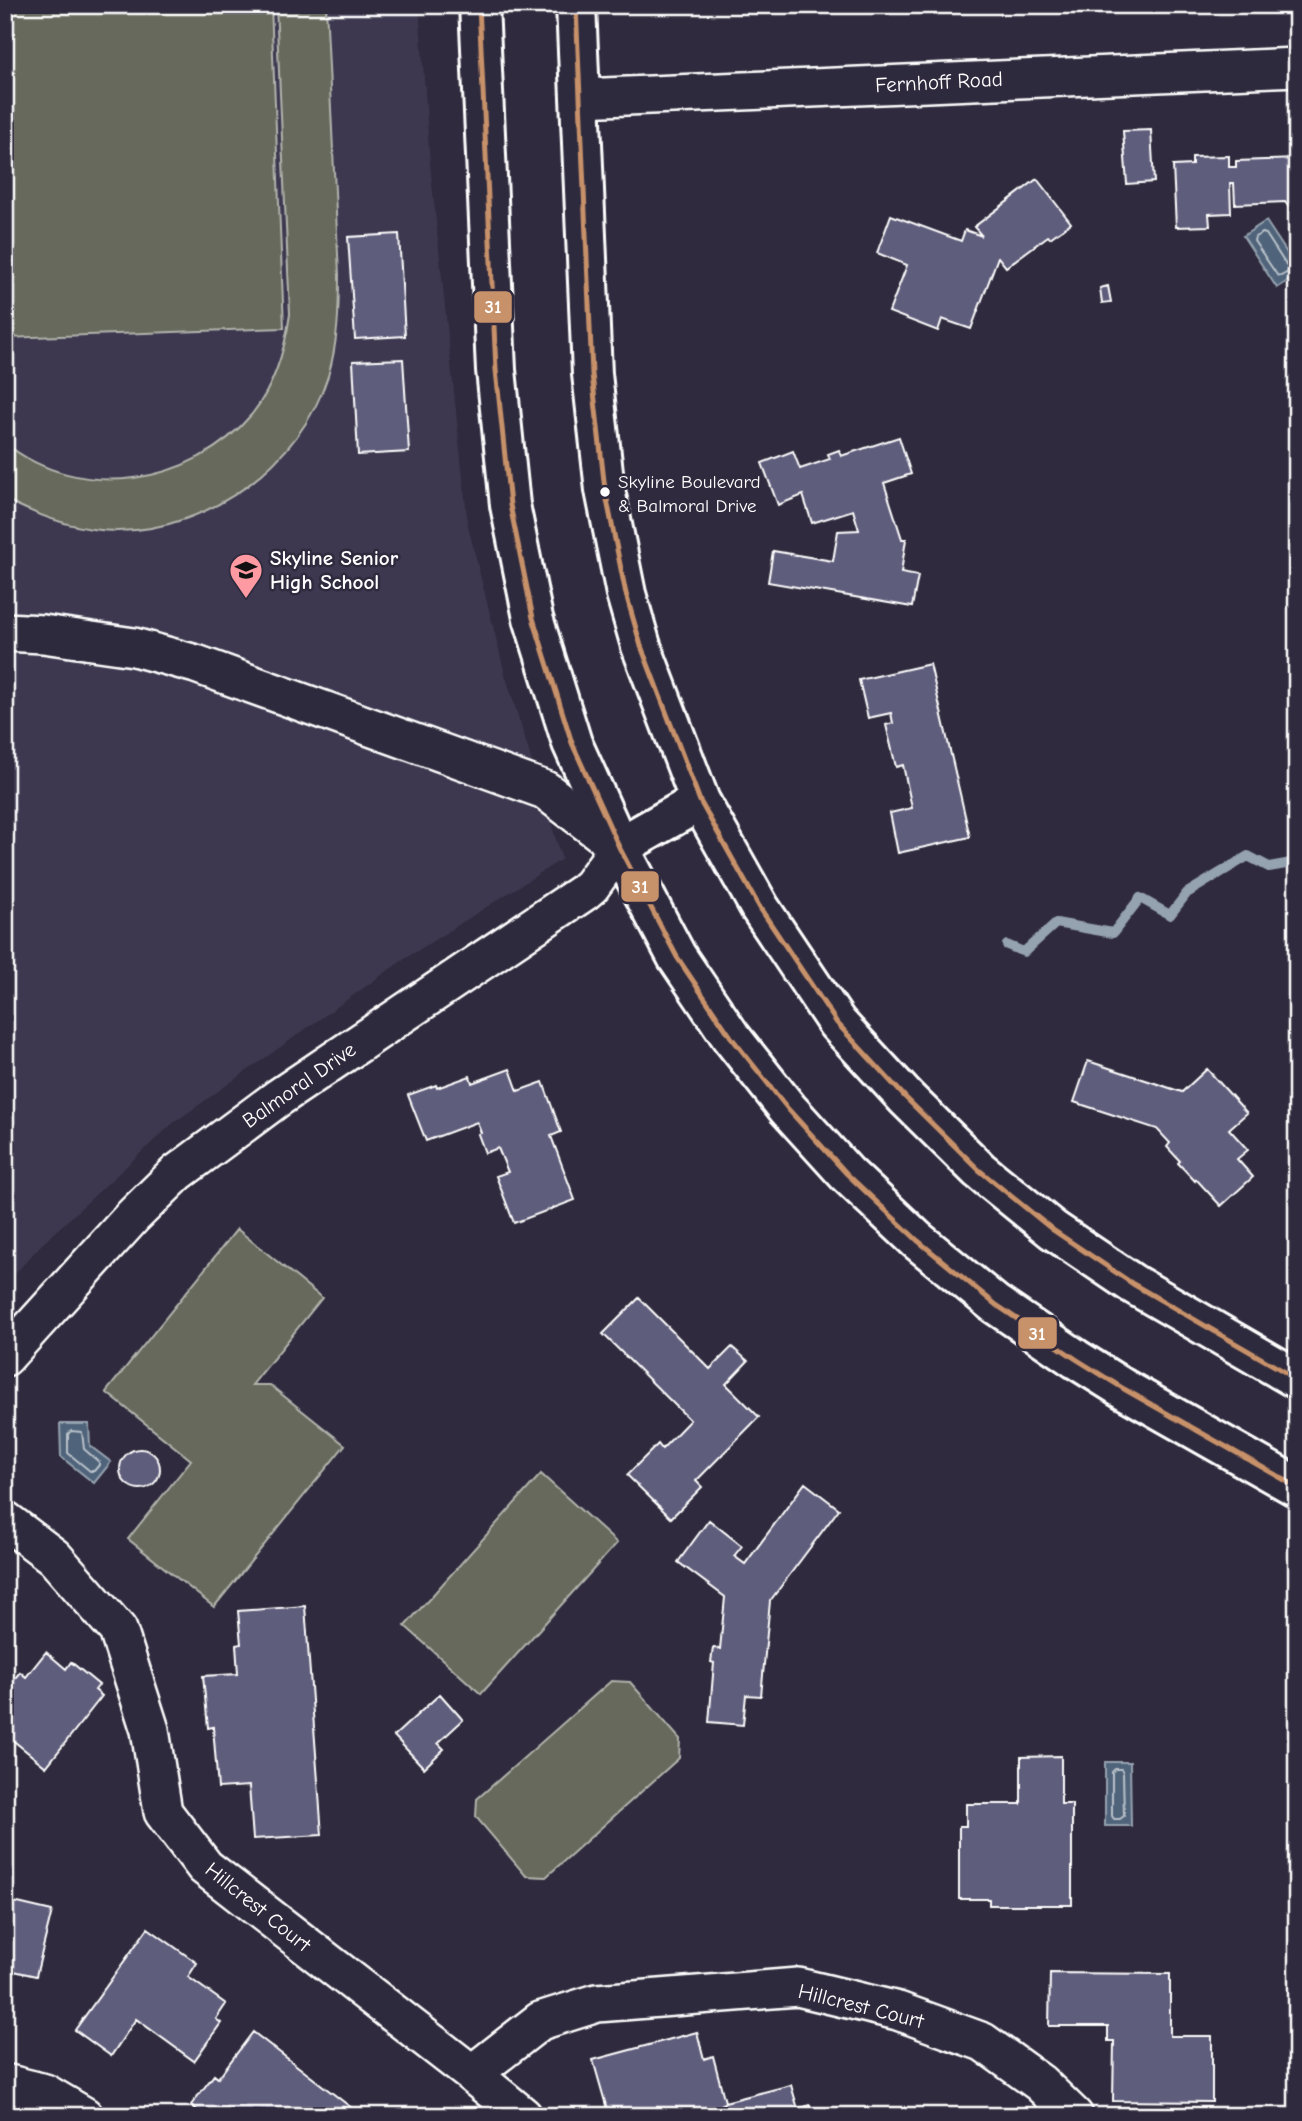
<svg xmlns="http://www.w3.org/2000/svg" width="1302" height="2121" viewBox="0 0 1302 2121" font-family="'Comic Neue',sans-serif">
<rect width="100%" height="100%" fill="#2f2a3d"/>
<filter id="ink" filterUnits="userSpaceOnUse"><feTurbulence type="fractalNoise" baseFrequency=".0143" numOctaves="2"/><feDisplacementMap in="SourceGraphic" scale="14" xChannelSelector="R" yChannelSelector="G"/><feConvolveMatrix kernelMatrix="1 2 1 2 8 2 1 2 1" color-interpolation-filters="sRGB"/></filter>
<g filter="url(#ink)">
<!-- built -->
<path fill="#3d3950" d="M5,5H419L430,164L468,526L505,674L562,859L403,960L172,1124L41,1245L5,1285Z"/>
<!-- green -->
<path fill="#66695b" stroke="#b2b4ad" stroke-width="2" d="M5,5H271L284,328L5,338Z
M276,5H326L339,275C339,309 338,343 328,376C300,464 210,530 118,531C78,531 40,517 5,499V443C79,503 192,486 252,414C275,385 285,350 290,314Z
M237,1229L322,1298L252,1385H270L345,1445L214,1607L128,1539L191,1460L106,1392Z
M541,1474L617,1543L481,1694L405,1626Z
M611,1681L630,1682L680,1739L679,1758L546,1877L526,1876L476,1817L477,1799Z"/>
<!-- water -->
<path fill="#4f647a" stroke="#95a2af" stroke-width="2" d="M1266,221L1297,268V275L1277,288L1243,236Z
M60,1424H89L90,1446L111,1462L94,1483L61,1457Z
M1105,1762H1130L1131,1826H1105Z"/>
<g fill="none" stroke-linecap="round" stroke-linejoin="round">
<!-- shore -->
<path stroke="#b9c1ca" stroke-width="2" d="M1262,233L1266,234L1288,268V272L1281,276L1277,275L1254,241L1255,237Z
M71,1431L82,1432L84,1449L99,1462V1465L94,1471H90L68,1453V1434Z
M1115,1769H1121L1123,1772L1124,1816L1120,1819H1114L1112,1816V1772Z"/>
<!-- stream -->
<path stroke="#95a2af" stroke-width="10" d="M1007,945L1024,952L1056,923L1113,933L1140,898L1170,915L1187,893L1248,856L1269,867L1297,862"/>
</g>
<!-- building -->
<path fill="#5e5d7b" stroke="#fff" stroke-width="2" d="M1151,130L1154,182L1127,184L1123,131Z
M1229,156V167H1236V161L1297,159V206L1291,210L1285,202L1235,204L1234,183H1230L1231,213L1209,214L1210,226L1176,227L1173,166L1192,165V157Z
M1037,179L1071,223L1050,238L1048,236L1006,267L998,257L971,329L942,319L938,331L889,312L907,265L877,253L891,215L961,241L965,230L982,236L974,227Z
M399,234L405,336L355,339L348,237Z
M1108,286L1111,302L1102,303L1100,288Z
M403,359L409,452L358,455L353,361Z
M899,437L911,474L884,483L902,539H906L901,573L918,576L912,607L768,582L773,551L833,561L838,531L859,530L853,510L812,523L803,495L778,505L762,463L793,451L800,469L830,459L828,454L839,450L841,456Z
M930,664L970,837L898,853L890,813L912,808L903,765L896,767L886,725L893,723L891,713L868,718L859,680Z
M1088,1061L1182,1092L1207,1069L1247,1113L1229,1129L1248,1150L1237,1159L1253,1177L1221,1206L1196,1179L1195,1181L1178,1163L1180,1161L1167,1147L1170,1143L1157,1129L1074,1102Z
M510,1069L518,1091L543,1082L561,1132L551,1136L575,1200L514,1223L496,1176L508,1172L498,1148L485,1153L478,1134L481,1133L477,1122L426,1141L408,1095L436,1085L437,1088L470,1076L472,1083Z
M639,1298L710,1369L732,1347L748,1361L726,1384L759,1417L696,1481L702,1487L671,1518L627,1475L658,1444L662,1449L690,1420L603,1334Z
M120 1469a20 20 0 1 1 40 0a20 20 0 1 1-40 0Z
M805,1483L839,1509L770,1601L761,1696L746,1695L743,1725L709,1722L714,1663L711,1662L713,1648L720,1649L725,1597L678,1562L709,1520L742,1546L734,1556L745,1564Z
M305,1606L322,1835L253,1839L249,1786L218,1788L213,1727L208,1728L203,1676L238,1674L236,1645L241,1644L238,1611Z
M46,1652L66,1669L71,1662L99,1685L95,1690L102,1696L46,1767L5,1734V1690L20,1672L26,1677Z
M440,1694L463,1720L438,1743L444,1749L424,1768L394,1736Z
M1061,1756V1804H1072V1905H989V1899H959V1826H966V1804H1021V1757Z
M5,1900L52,1911L36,1976L5,1969Z
M148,1928L197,1963L188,1977L226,2004L216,2019L221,2023L194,2061L136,2019L111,2056L75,2030Z
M1050,1973L1170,1974V2036H1212V2102L1113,2101L1114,2041H1108V2026H1049Z
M253,2032L357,2112L355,2116H249L246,2114L245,2116H205L191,2105L214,2075L218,2078Z
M697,2032L704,2059L713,2056L725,2102L708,2116H609L593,2060Z
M791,2085L798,2109L810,2105L813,2116H708L725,2102Z"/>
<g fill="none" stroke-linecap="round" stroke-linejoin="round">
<defs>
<path id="minor" d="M581,98L1297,67
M5,632L43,634L134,647L196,664L545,790L619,847L591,886L584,892L278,1098L177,1173L133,1216L5,1357
M5,1520L54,1557L118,1630L150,1730L163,1812L205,1867L472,2074
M5,2083L45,2093L84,2116
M523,2116L472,2074L540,2021L597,2003L798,1987L898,2011L983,2042L1040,2083L1074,2116"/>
<path id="major" d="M479,5L496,370L510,505L533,618L572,743L619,847L677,957L731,1037L788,1109L847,1174L917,1240L995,1304L1076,1359L1124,1389L1297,1487
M576,5L592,374L605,490L626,594L641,646L700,801L760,908L837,1023L906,1098L979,1170L1053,1230L1133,1284L1297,1379
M619,847L700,801"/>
</defs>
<!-- minor casing -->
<use href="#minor" stroke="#fff" stroke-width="42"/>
<!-- major casing -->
<use href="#major" stroke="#fff" stroke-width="44"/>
<!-- minor -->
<use href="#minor" stroke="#2f2a3d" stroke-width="37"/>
<!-- major -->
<use href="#major" stroke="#2f2a3d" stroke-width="38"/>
<defs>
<path id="bus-1" d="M479,5L496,370L510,505L533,618L572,743L619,847L677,957L731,1037L788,1109L847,1174L917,1240L995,1304L1076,1359L1124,1389L1297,1487
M576,5L592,374L605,490L626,594L641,646L700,801L760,908L837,1023L906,1098L979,1170L1053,1230L1133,1284L1297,1379"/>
</defs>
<!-- bus-1 casing -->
<use href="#bus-1" stroke="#2f2a3d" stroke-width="10"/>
<!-- bus-1 -->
<use href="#bus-1" stroke="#c7916a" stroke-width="5"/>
</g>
</g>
<!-- icons -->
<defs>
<symbol id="school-pin" viewBox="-11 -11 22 30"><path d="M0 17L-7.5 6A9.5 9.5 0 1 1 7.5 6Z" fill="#ff9aa2" stroke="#2f2a3d"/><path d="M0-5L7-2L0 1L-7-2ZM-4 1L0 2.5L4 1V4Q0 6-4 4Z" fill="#111"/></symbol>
</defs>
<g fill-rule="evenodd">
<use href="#school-pin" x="227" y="551" width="38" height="52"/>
</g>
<!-- markers -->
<circle fill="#fff" stroke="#2f2a3d" stroke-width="2.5" cx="605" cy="492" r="6"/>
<g text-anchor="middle" stroke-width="5" stroke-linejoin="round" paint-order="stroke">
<!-- bus labels -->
<g font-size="19" fill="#fff" stroke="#2f2a3d" text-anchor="start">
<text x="618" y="488">Skyline Boulevard<tspan x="618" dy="24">&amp; Balmoral Drive</tspan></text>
</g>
<!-- street labels -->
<g font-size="21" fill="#fff" stroke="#2f2a3d">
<text transform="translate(939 82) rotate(-3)" y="7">Fernhoff Road</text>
<text transform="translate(299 1085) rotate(-35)" y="7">Balmoral Drive</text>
<text transform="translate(258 1907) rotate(39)" y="7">Hillcrest Court</text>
<text transform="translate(861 2006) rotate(14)" y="7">Hillcrest Court</text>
</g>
<!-- poi labels -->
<g font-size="21" font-weight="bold" fill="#fff" stroke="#2f2a3d" text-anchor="start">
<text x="270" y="565">Skyline Senior<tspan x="270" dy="24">High School</tspan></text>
</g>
</g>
<g stroke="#2f2a3d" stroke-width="2.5">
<rect x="473" y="290" width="40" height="34" rx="7" fill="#c7916a"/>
<rect x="620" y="870" width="40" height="33" rx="7" fill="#c7916a"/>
<rect x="1017" y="1316" width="41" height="34" rx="7" fill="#c7916a"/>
</g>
<g font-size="19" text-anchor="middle" font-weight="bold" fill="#fff">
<text x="493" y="313">31</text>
<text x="640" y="893">31</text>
<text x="1037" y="1340">31</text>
</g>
<!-- margin -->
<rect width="1302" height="2121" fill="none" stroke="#2f2a3d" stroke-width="28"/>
<rect x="14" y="14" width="1274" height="2093" fill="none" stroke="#fff" stroke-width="2.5" filter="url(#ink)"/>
</svg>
